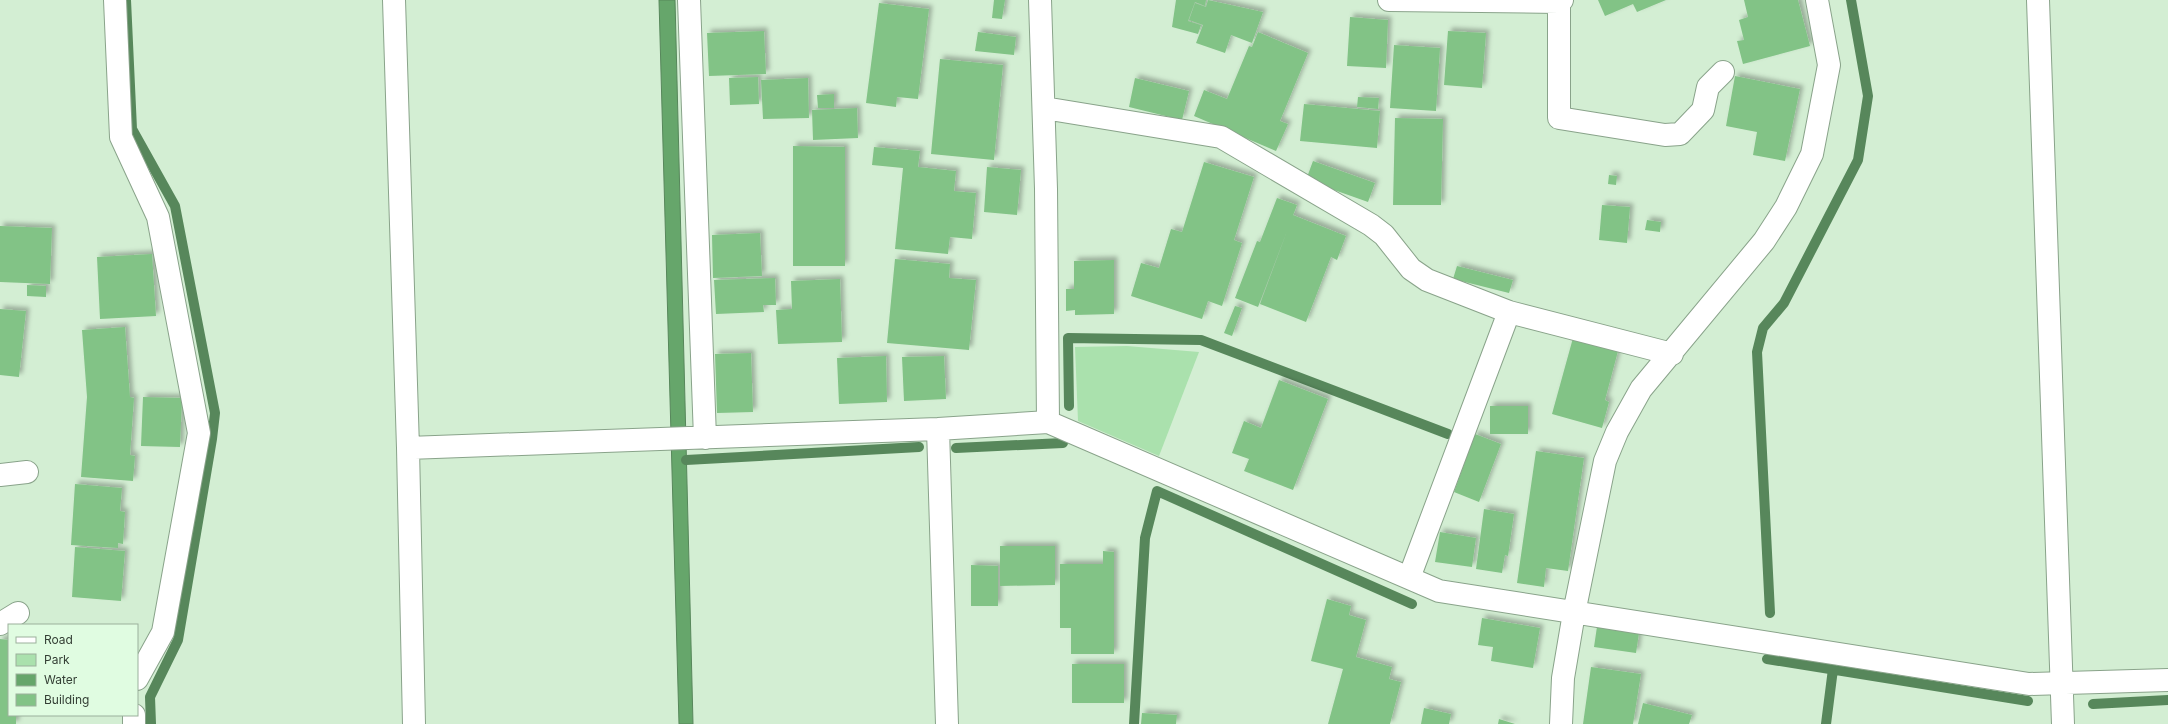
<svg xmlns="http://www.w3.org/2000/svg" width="2168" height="724" viewBox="0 0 2168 724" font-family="Inter,sans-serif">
<defs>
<filter id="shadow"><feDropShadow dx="3.5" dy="-3.5" stdDeviation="2" flood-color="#0004"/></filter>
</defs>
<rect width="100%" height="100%" fill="#d3eed3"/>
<!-- green -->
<path fill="#aae1ad" d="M1127,346L1199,352L1159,456L1078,421L1075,347Z"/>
<!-- water -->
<path fill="#66a66b" stroke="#57875b" d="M659,0H675L693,724H679Z"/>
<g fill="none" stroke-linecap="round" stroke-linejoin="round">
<!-- stream -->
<path stroke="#57875b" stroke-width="10" d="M126,0L132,129L175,206L215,413L212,439L178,640L150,697L151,724
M1069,406L1068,338L1201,340L1448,434
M956,448L1063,443
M686,460L919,447
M1770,613L1757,352L1763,328L1784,303L1858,160L1868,96L1851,0
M1767,659L2028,701
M2093,704L2168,700
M1134,724L1145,538L1157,491L1412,604
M1826,724L1833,669"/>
</g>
<!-- building -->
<path fill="#82c386" filter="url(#shadow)" d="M994,0H1005L1002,19L992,18Z
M1176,0H1206L1205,6L1195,2L1188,21L1201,25L1198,34L1172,27Z
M1208,0L1263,12L1252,43L1231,35L1225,53L1196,43L1203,25L1189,20L1195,3L1206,7Z
M1598,0H1666L1637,12L1633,4L1605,16Z
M1744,0H1798L1810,46L1743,64L1737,41L1744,40L1739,20L1748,17Z
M879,3L929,9L918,99L897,97L896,107L866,103Z
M1350,17L1388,20L1386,68L1347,66Z
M764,31L766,74L709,76L707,33Z
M1448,31L1486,33L1482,88L1444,85Z
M978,32L1016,37L1014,55L975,51Z
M1258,32L1308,53L1280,121L1288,124L1276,151L1194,116L1204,90L1227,99L1249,46L1252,47Z
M1394,45L1440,48L1436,111L1390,108Z
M940,59L1003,65L994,160L931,154Z
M1735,76L1800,89L1785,161L1753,155L1757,132L1726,126Z
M758,77L759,104L730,105L729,78Z
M808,78L809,118L763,119L761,80Z
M1135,78L1189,91L1182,120L1129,107Z
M834,94V108H818L817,95Z
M1358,97L1379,98L1378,109L1357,107Z
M1304,104L1380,111L1377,148L1300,141Z
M857,108L858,138L813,140L812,110Z
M1395,118L1443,119L1441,205H1393Z
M793,146L845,147V266H793Z
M874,147L920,151L918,167L956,171L954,191L976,193L972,239L950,237L948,254L895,249L903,168L872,165Z
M1313,161L1375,183L1368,202L1306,180Z
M1204,162L1254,177L1234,240L1242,243L1222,306L1208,301L1202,319L1131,296L1141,263L1159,268L1171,229L1182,232Z
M987,167L1021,170L1017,215L984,212Z
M1609,175L1617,176L1616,185L1608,184Z
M1277,198L1297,205L1258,307L1235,298L1257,241L1260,242Z
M1602,205L1630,207L1627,243L1599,240Z
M1293,215L1346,236L1337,260L1331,257L1306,322L1260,304Z
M1647,220L1661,222L1660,232L1645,230Z
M0,226L52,228L50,284L0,282Z
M760,233L762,276L713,278L712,235Z
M152,254L156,316L100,319L97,257Z
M895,259L950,264L949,278L976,280L969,350L887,343Z
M1114,260V314L1075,315V310L1066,311V289H1074V261Z
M1457,266L1513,280L1509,293L1453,279Z
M775,278L776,305H763L764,312L716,314L714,280Z
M840,279L842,342L778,344L776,310L792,309L791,281Z
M27,285L46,286V297L27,296Z
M1235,306L1242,308L1232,336L1224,333Z
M0,309L26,311L19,377L0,375Z
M125,327L130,397L134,398L130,455L135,456L133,481L81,477L87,397L82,330Z
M1573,338L1618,351L1605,400L1609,402L1602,428L1552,414Z
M751,353L753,412L717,413L715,354Z
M886,356L887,402L839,404L837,358Z
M944,356L946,399L904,401L902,357Z
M1279,380L1328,399L1293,490L1244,471L1249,459L1232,453L1244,421L1261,428Z
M143,397L182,398L180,447L141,446Z
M1490,406H1528V434H1490Z
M1475,434L1501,444L1479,502L1454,492Z
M1536,451L1584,458L1568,571L1546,568L1544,587L1517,583Z
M75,484L122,488L120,511L125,512L123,544L118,543V548L71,545Z
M1484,509L1514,514L1508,556L1505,555L1502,573L1476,569Z
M1440,532L1476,538L1472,567L1435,562Z
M1000,546H1055V585L1000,586Z
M75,547L125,551L121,601L72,597Z
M1103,551L1114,552V654H1071V628H1060V564H1103Z
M971,565L998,566V606H971Z
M1327,599L1351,606L1349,615L1366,620L1356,657L1392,667L1389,679L1401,682L1390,724H1328L1343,669L1311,661Z
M1482,618L1540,628L1533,668L1491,661L1493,647L1478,645Z
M1598,620L1640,626L1636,653L1594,647Z
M0,639L9,640V715H16V724H0Z
M1072,664H1124V703H1072Z
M1591,667L1641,674L1633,724H1583Z
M1643,703L1692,715L1689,724H1638Z
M1424,708L1451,714L1449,724H1421Z
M1142,713L1177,715L1176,724H1141Z
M1499,719L1515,724H1498Z"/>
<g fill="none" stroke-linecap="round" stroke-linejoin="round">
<defs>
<path id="minor" d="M115,0L121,137L158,217L199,433L163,632L137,679
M394,0L408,448L414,724
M689,0L705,438
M1040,0L1046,189L1048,422
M1389,0L1559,2L1558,0
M1562,0L1559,2V118L1665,135L1680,134L1703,110L1708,87L1723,72
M2038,0L2063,724
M1044,108L1221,137L1371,225L1384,235L1411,269L1427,280L1509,312L1672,354
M938,429L947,724
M408,448L938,429L1048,422L1439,591L2029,684L2168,680
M0,475L27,472
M1409,578L1509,312
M0,624L18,613
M134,715V724
M1561,724L1563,678L1574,613L1605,461L1617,432L1641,389L1764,241L1786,207L1812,154L1829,65L1817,0"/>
</defs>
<!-- minor casing -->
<use href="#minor" stroke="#89a38a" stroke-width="24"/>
<!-- minor -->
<use href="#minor" stroke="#fff" stroke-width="22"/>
</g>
<!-- legend -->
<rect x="8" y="624" width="130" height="92" fill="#e0fce1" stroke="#9bb09c"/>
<rect x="16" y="637" width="20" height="6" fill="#ffffff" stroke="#9bb09c"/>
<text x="44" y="644" font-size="12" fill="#343f35">Road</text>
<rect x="16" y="654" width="20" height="12" fill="#aae1ad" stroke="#9bb09c"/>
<text x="44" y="664" font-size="12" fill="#343f35">Park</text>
<rect x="16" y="674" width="20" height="12" fill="#66a66b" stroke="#9bb09c"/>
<text x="44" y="684" font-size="12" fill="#343f35">Water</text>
<rect x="16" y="694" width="20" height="12" fill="#82c386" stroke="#9bb09c"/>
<text x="44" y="704" font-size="12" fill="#343f35">Building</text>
</svg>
